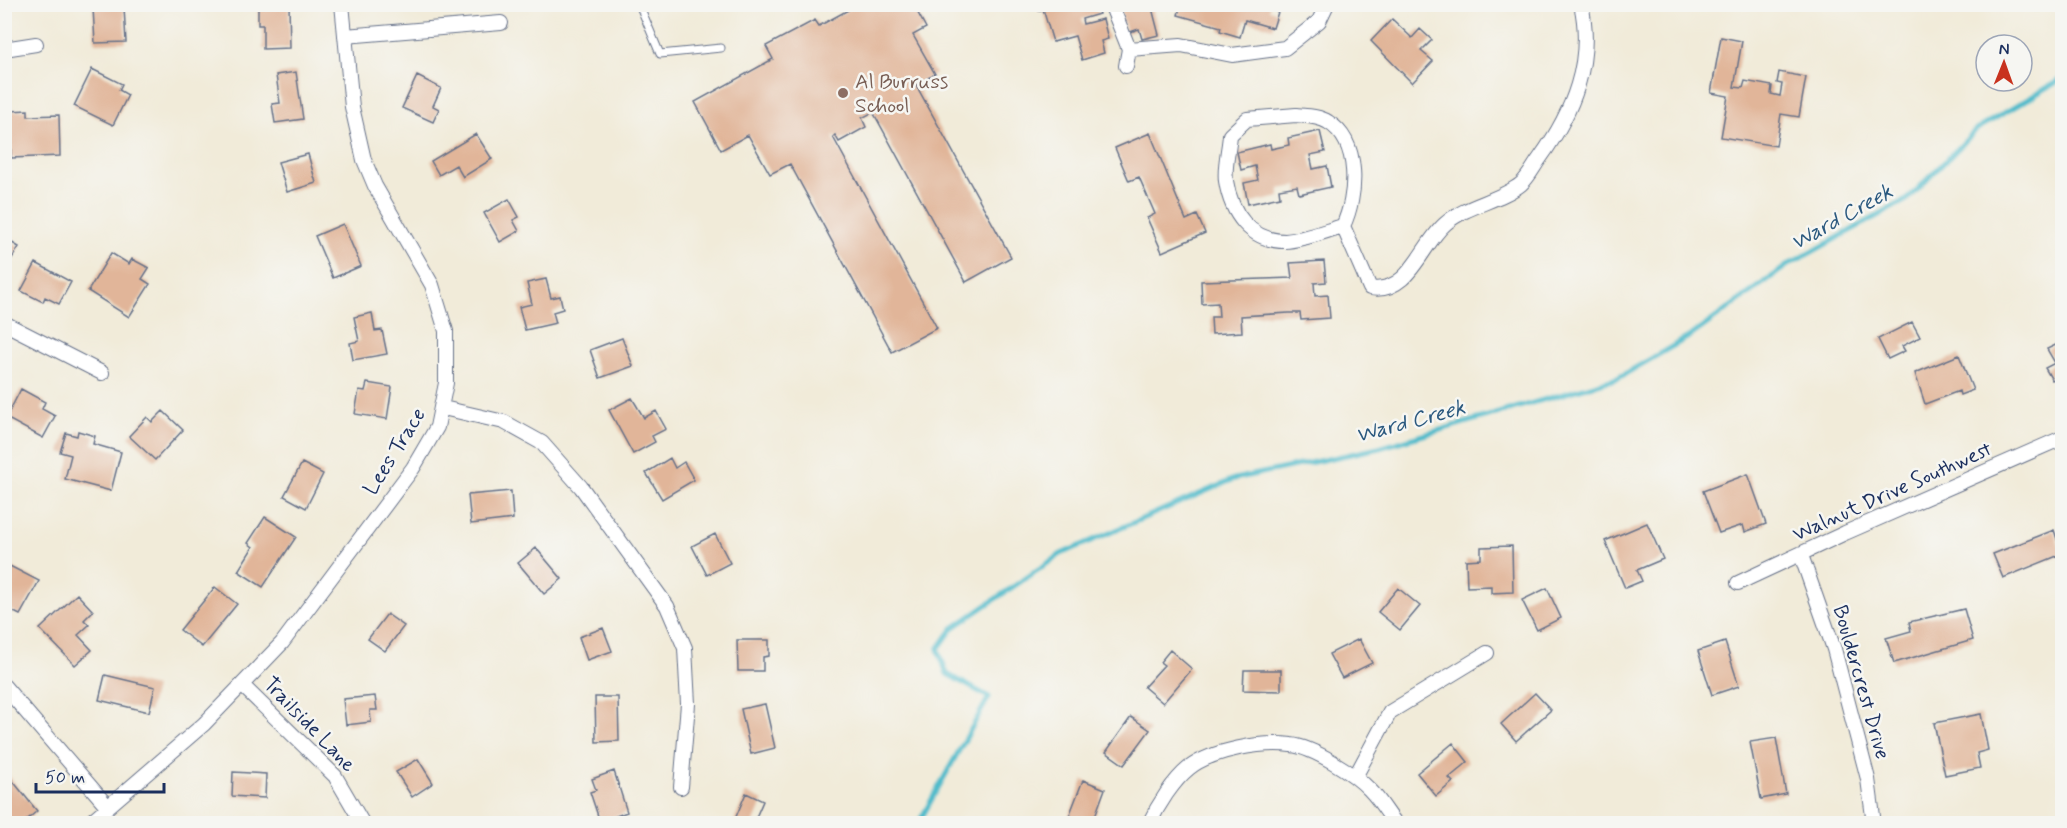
<svg xmlns="http://www.w3.org/2000/svg" width="2067" height="828" viewBox="0 0 2067 828" font-family="Mynerve,sans-serif">
<rect width="100%" height="100%" fill="#f6f6f2"/>
<filter id="ink" filterUnits="userSpaceOnUse"><feTurbulence type="fractalNoise" baseFrequency=".0167" numOctaves="2"/><feDisplacementMap in="SourceGraphic" scale="12" xChannelSelector="R" yChannelSelector="G"/><feConvolveMatrix kernelMatrix="1 2 1 2 8 2 1 2 1" color-interpolation-filters="sRGB"/></filter>
<filter id="wash" filterUnits="userSpaceOnUse"><feTurbulence type="fractalNoise" baseFrequency=".008" numOctaves="4" result="noise"/><feDisplacementMap in="SourceGraphic" scale="24" xChannelSelector="R" yChannelSelector="G"/><feGaussianBlur stdDeviation="1.35" result="paint"/><feColorMatrix in="noise" values="0 0 0 0 0 0 0 0 0 0 0 0 0 0 0 0 0 1.4 0 .05"/><feComposite in="paint" operator="in"/></filter>
<g filter="url(#wash)">
<rect width="100%" height="100%" fill="#f1ebd9"/>
<g fill="none" stroke-linecap="round" stroke-linejoin="round">
<!-- stream -->
<path stroke="#4fbbcb" stroke-width="5" d="M918,824L989,697L947,674L938,649L953,628L1061,554L1234,479L1379,448L1618,378L1692,335L1788,265L1908,199L1977,129L2062,79"/>
</g>
<g id="blocks">
<!-- building -->
<path fill="#e1b599" d="M258,4H289L290,48L263,49V25H258Z
M859,4H913L926,28L913,35L935,74L916,85L1011,257L966,282L873,112L862,118L866,127L839,142L835,135L833,137L937,328L892,352L790,164L770,174L748,135L721,150L695,102L773,59L766,46L815,20L819,26Z
M1037,4H1096L1099,14L1082,19L1083,24L1103,19L1108,39L1101,41L1104,53L1082,60L1075,36L1053,42L1043,9L1039,11Z
M1115,4H1151L1159,35L1142,39L1139,29L1127,33L1120,9L1117,10Z
M1181,4H1270L1269,10L1278,12L1273,28L1245,20L1240,37L1220,31L1221,27L1178,15Z
M124,7L126,42L95,43L93,8Z
M1392,19L1412,38L1420,29L1432,40L1421,51L1433,61L1412,83L1371,41Z
M1721,37L1742,41L1734,87L1743,88L1745,81L1772,86L1771,94L1780,96L1782,84L1777,83L1779,72L1806,77L1799,117L1781,114L1776,146L1721,137L1728,96L1711,93Z
M92,69L122,84L119,90L128,95L113,125L74,106Z
M296,72L303,119L275,123L272,104L280,103L276,75Z
M417,76L441,88L433,106L439,109L433,122L402,108Z
M28,110V116L59,115L60,156L11,158L10,111Z
M1320,131L1325,152L1310,155L1313,169L1327,166L1331,187L1299,194L1297,186L1279,189L1280,197L1248,204L1244,183L1258,180L1255,166L1241,170L1237,152L1270,144L1271,149L1289,145L1288,138Z
M1150,133L1186,220L1197,215L1205,233L1162,252L1147,218L1155,214L1139,177L1129,181L1115,148Z
M476,134L492,159L463,177L456,165L439,175L431,161Z
M308,154L316,183L287,192L278,162Z
M509,199L519,217L513,220L519,231L500,242L484,213Z
M343,224L361,266L333,278L315,236Z
M4,238L19,247L4,271Z
M111,253L129,264L132,259L149,268L142,279L150,284L129,317L88,291Z
M1324,261L1326,282L1314,283L1315,296L1328,295L1330,318L1301,320L1300,313H1289L1241,316L1242,332L1212,334L1211,317H1219L1218,303L1202,304L1201,281L1292,278L1290,263Z
M36,263L71,282L59,304L45,297L43,302L21,291Z
M546,279L551,298L560,296L563,309L553,312L556,323L525,330L519,307L532,304L527,283Z
M372,313L375,331L382,330L387,354L353,360L350,343L359,341L354,317Z
M1912,322L1920,337L1902,346L1905,351L1888,359L1878,339Z
M622,338L633,366L600,378L590,350Z
M2062,342V375L2052,380L2045,368L2055,363L2047,349Z
M1959,355L1973,390L1960,395L1959,391L1925,404L1915,373Z
M367,383L392,387L387,419L355,414L359,390L365,391Z
M21,389L45,402L42,409L55,416L43,438L6,418Z
M632,398L644,418L656,411L666,429L652,436L655,442L633,454L609,410Z
M163,411L183,430L155,460L129,436L147,417L152,422Z
M78,431L95,436L93,444L121,452L111,491L65,479L71,455L60,452L66,433L77,436Z
M670,458L675,468L684,462L694,480L662,499L646,473Z
M302,463L323,474L306,508L284,496Z
M1748,474L1766,524L1745,532L1743,525L1719,533L1703,491Z
M511,491L513,519L471,524L468,495Z
M265,517L296,537L263,587L238,571L253,547L248,543Z
M1647,523L1663,559L1637,570L1642,581L1625,588L1605,541Z
M2054,530L2062,554L2003,578L1993,554Z
M715,534L730,563L707,575L692,546Z
M1512,546L1513,592L1491,593V586L1467,587L1466,560L1481,559V547Z
M536,548L562,579L544,594L518,563Z
M4,563L39,581L20,615L4,607Z
M215,587L237,604L202,647L180,630Z
M1398,588L1420,606L1400,630L1378,612Z
M1547,588L1561,618L1537,630L1522,600Z
M77,594L93,611L84,620L89,625L78,635L92,650L75,665L40,629Z
M1964,609L1973,640L1894,663L1886,638L1911,631L1909,622Z
M387,614L404,626L385,651L368,639Z
M603,628L612,651L587,660L579,637Z
M1359,639L1372,663L1342,678L1329,654Z
M737,640H769V656L763,657V671H738Z
M1725,642L1739,686L1712,695L1698,651Z
M1170,650L1192,669L1163,703L1144,687L1164,665L1160,662Z
M1244,670H1281V691L1243,690Z
M105,675L155,687L149,712L99,700Z
M1535,693L1551,710L1516,741L1501,724Z
M375,696L377,710H370L371,722L346,725L343,699Z
M595,697H618L619,741L596,742Z
M765,704L775,748L751,754L741,709Z
M1981,714L1988,750L1977,753L1980,768L1945,775L1934,723Z
M1131,717L1150,730L1124,765L1106,752Z
M1776,738L1786,794L1761,799L1750,742Z
M1453,743L1468,762L1449,778L1453,782L1436,796L1417,773Z
M418,759L433,783L412,797L396,772Z
M4,770L37,811L22,824H4Z
M614,771L627,812L600,822L590,792L596,790L592,779Z
M233,772L266,774L265,798L232,796Z
M1083,780L1105,789L1092,824H1066Z
M746,793L763,801L753,824H733Z"/>
</g>
</g>
<g filter="url(#ink)">
<use href="#blocks" fill-opacity="0" stroke="#667189" stroke-width="1.5"/>
<g fill="none" stroke-linecap="round" stroke-linejoin="round">
<defs>
<path id="service" d="M639,4L660,54L721,48"/>
<path id="minor" d="M1111,4L1129,49
M345,36L501,23
M4,49L36,44
M1126,66L1129,49L1181,45L1232,55L1285,48L1319,21L1327,4
M1296,115C1306,116 1319,116 1328,122C1361,142 1357,197 1343,226C1325,231 1303,240 1285,241C1250,241 1231,213 1226,181C1224,167 1229,149 1230,135L1247,119Z
M1343,226L1370,288C1409,295 1421,245 1445,224C1466,205 1500,201 1521,184C1529,177 1534,166 1540,158C1573,112 1594,61 1581,4
M4,323L102,373
M443,408L504,422L542,443L581,487L667,606L685,648L688,704L681,787
M1801,555L1834,649L1868,779L1874,824
M1738,583L1845,533L2062,438
M4,686L108,807
M243,686L335,776L363,824
M1355,777L1390,712L1487,653
M88,824L204,724L282,643L413,468L437,427L446,383V331L432,285L375,186L364,160L352,107L342,4
M1149,824C1158,805 1173,781 1189,768C1212,750 1263,741 1291,745C1313,747 1355,774 1370,790C1380,800 1387,813 1396,824"/>
</defs>
<!-- service casing -->
<use href="#service" stroke="#667189" stroke-width="9"/>
<!-- minor casing -->
<use href="#minor" stroke="#667189" stroke-width="16"/>
<!-- service -->
<use href="#service" stroke="#fff" stroke-width="7"/>
<!-- minor -->
<use href="#minor" stroke="#fff" stroke-width="14"/>
</g>
</g>
<!-- markers -->
<circle fill="#8d6e63" stroke="#f6f6f2" stroke-width="2" cx="843" cy="93" r="6"/>
<g text-anchor="middle" stroke-width="5" stroke-linejoin="round" paint-order="stroke">
<!-- education labels -->
<g font-size="21" fill="#785e54" stroke="#f6f6f2" text-anchor="start">
<text x="855" y="88">Al Burruss<tspan x="855" dy="24">School</tspan></text>
</g>
<!-- street labels -->
<g font-size="21" fill="#1b2f5e" stroke="#f6f6f2">
<text transform="translate(394 451) rotate(-58)" y="7">Lees Trace</text>
<text transform="translate(1892 491) rotate(-24)" y="7">Walnut Drive Southwest</text>
<text transform="translate(1862 682) rotate(74)" y="7">Bouldercrest Drive</text>
<text transform="translate(310 724) rotate(46)" y="7">Trailside Lane</text>
</g>
<!-- water labels -->
<g font-size="22" font-style="italic" fill="#2b597f" stroke="#f6f6f2">
<text transform="translate(1841 216) rotate(-29)" y="8">Ward Creek</text>
<text transform="translate(1410 420) rotate(-15)" y="8">Ward Creek</text>
</g>
</g>
<!-- margin -->
<rect width="2067" height="828" fill="none" stroke="#f6f6f2" stroke-width="24"/>
<!-- north arrow -->
<g transform="translate(2004 63) rotate(1)"><circle r="28" fill="#f6f6f2" stroke="#9ea6b7" stroke-width="1.5"/>
<path d="M0-4.5L10 22L0 15L-10 22Z" fill="#c8321e"/>
<text y="-9" font-size="16" font-weight="bold" text-anchor="middle" fill="#1b2f5e">N</text>
</g>
<!-- scale -->
<path d="M36 783v9h128v-9" fill="none" stroke="#1b2f5e" stroke-width="3"/>
<text x="45" y="783" font-size="18" fill="#1b2f5e" stroke="#f6f6f2" stroke-width="4.5" paint-order="stroke">50 m</text>
</svg>
